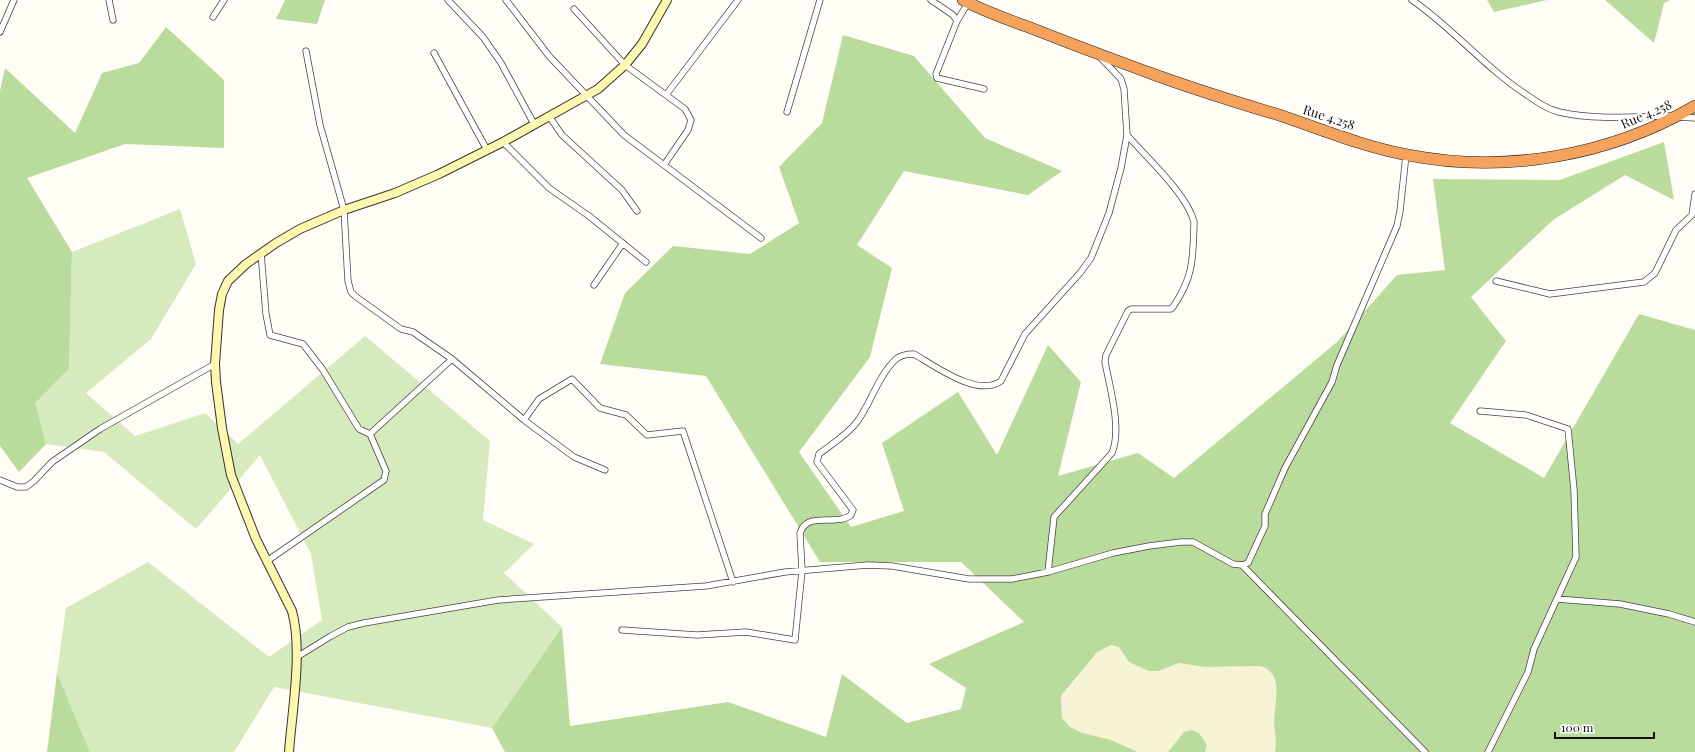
<svg xmlns="http://www.w3.org/2000/svg" width="1695" height="752" viewBox="0 0 1695 752" font-family="'Playfair Display',serif">
<rect width="100%" height="100%" fill="#fffdf5"/>
<!-- farmland -->
<path fill="#f6f3d4" d="M1111,645L1119,647L1129,662L1158,671L1179,663L1204,667L1260,666L1267,667L1272,673L1277,691L1274,722L1276,747L1275,752H1205L1207,745L1199,733L1184,732L1168,752H1138L1111,740L1082,733L1070,727L1062,718L1061,697L1097,651Z"/>
<!-- green -->
<path fill="#d5ebbd" d="M180,209L196,264L151,339L86,393L135,436L205,413L238,444L365,336L490,441L483,520L534,544L504,573L562,627L492,728L274,687L234,752H90L57,673L66,608L148,562L269,657L322,620L311,554L260,455L196,529L104,452L46,444L34,403L69,369L72,252Z"/>
<!-- forest -->
<path fill="#b9dc9c" d="M285,0H325L317,24L276,19Z
M1487,0H1547L1494,12Z
M1605,0H1670L1664,3L1654,43Z
M166,27L224,80V148L125,144L27,178L72,252L69,369L35,403L46,444L19,472L0,446V91L5,68L75,133L102,73L139,63Z
M843,35L914,56L985,138L1062,171L1028,195L904,171L857,245L892,268L870,357L799,452L851,527L904,511L882,443L958,392L997,455L1048,345L1081,382L1058,476L1138,453L1174,478L1337,342L1397,275L1445,270L1433,179L1560,180L1664,142L1674,200L1625,175L1553,220L1471,297L1506,341L1450,423L1544,478L1639,314L1695,330V752H1275C1277,743 1275,733 1274,724C1274,705 1285,672 1260,666L1204,667L1179,663L1158,671H1149L1129,662L1119,647L1111,645L1097,652L1061,696L1062,718L1070,727L1082,733L1111,740L1138,752H505L492,728L562,627L570,726L728,702L826,737L842,674L907,723L961,709L966,688L929,664L1024,622L961,562H820L706,376L600,364L625,293L673,246L750,254L799,223L779,167L822,123Z
M57,673L90,752H47Z
M1192,730L1199,733L1207,745L1205,752H1168L1184,732Z"/>
<g fill="none" stroke-linecap="round" stroke-linejoin="round">
<defs>
<path id="street" d="M109,0L113,20
M448,0L483,37L501,63L534,124
M506,0L549,56L624,135L761,238
M931,0L953,15L957,21L936,74L937,78L984,89
M1412,0C1453,28 1485,68 1527,95C1537,102 1547,109 1559,112C1594,120 1633,117 1669,116
M574,9L625,65L685,109L691,120L688,130L664,165
M213,17L224,0
M957,21L968,3
M0,32L14,0
M306,51L320,125L344,210L348,281L351,292L355,296L401,329L413,332L452,359
M434,53L487,150
M666,95L738,0
M787,112L820,0
M549,116L562,135L622,190L637,211
M1679,117L1695,118
M503,142L549,188L589,216L646,262
M261,253L266,314L270,335L303,344L323,370L359,429L370,434
M1496,281L1550,294L1644,282L1655,273L1676,230L1692,215L1695,194
M594,285L623,243
M1480,411L1526,415L1568,429L1574,490L1576,557L1534,649L1528,672L1488,752
M524,420L539,399L572,379L600,408L626,415L647,435L683,431L733,582
M0,480L17,487H26L34,481L52,462L100,429L215,364
M267,561L384,480L386,471L370,434L452,359L524,420L574,457L605,470
M1242,565L1425,752
M1048,572L1054,517L1112,453C1122,429 1110,388 1105,362L1106,355L1128,311L1131,309H1171L1173,307C1194,276 1193,258 1194,222C1187,194 1146,157 1127,135
M1557,599L1620,604L1669,614L1695,622
M622,630L697,635L746,632L795,640L802,571L800,533C808,510 836,527 851,515L853,510L817,462L819,454C832,444 847,435 857,422C871,403 878,376 896,359C901,355 908,354 914,354C935,366 978,398 1001,381L1025,334L1080,273L1091,258L1109,213L1121,168L1127,135L1124,89L1121,79L1101,58
M297,657L331,636L348,627L364,623L498,600L706,586L785,572L868,565L892,566L969,579H1012L1048,572L1113,553L1149,546L1181,542H1193L1233,564L1242,565L1248,563L1265,526V514L1285,468L1332,382L1337,365L1397,226L1400,211L1406,155"/>
<path id="secondary" d="M289,752C292,710 303,651 292,611L256,539L231,475L222,428L216,382L215,364L219,310L222,294L228,281L246,264L276,243L300,229L344,210L395,193L439,174L503,142L598,89L625,65L642,44L667,0"/>
<path id="highway" d="M963,0C983,11 1009,20 1031,28C1074,45 1117,61 1161,77C1200,91 1239,103 1279,115C1321,129 1364,147 1408,155C1505,174 1609,156 1695,106"/>
</defs>
<!-- street casing -->
<use href="#street" stroke="#444" stroke-width="7"/>
<!-- secondary casing -->
<use href="#secondary" stroke="#333" stroke-width="10"/>
<!-- highway casing -->
<use href="#highway" stroke="#222" stroke-width="12"/>
<!-- street -->
<use href="#street" stroke="#fff" stroke-width="5.5"/>
<!-- secondary -->
<use href="#secondary" stroke="#fff6b0" stroke-width="8"/>
<!-- highway -->
<use href="#highway" stroke="#f5a25d" stroke-width="11"/>
</g>
<g text-anchor="middle" stroke-width="4" stroke-linejoin="round" paint-order="stroke">
<!-- street labels -->
<g font-size="13" fill="#111" stroke="#fff">
<text transform="translate(1646 114) rotate(-23)" y="5">Rue 4.258</text>
<text transform="translate(1329 117) rotate(18)" y="5">Rue 4.258</text>
</g>
</g>
<!-- scale -->
<path d="M1555 732v6h99v-6" fill="none" stroke="#111111" stroke-width="2"/>
<text x="1561" y="732" font-size="12" fill="#111111" stroke="#ffffff" stroke-width="3" paint-order="stroke">100 m</text>
</svg>
